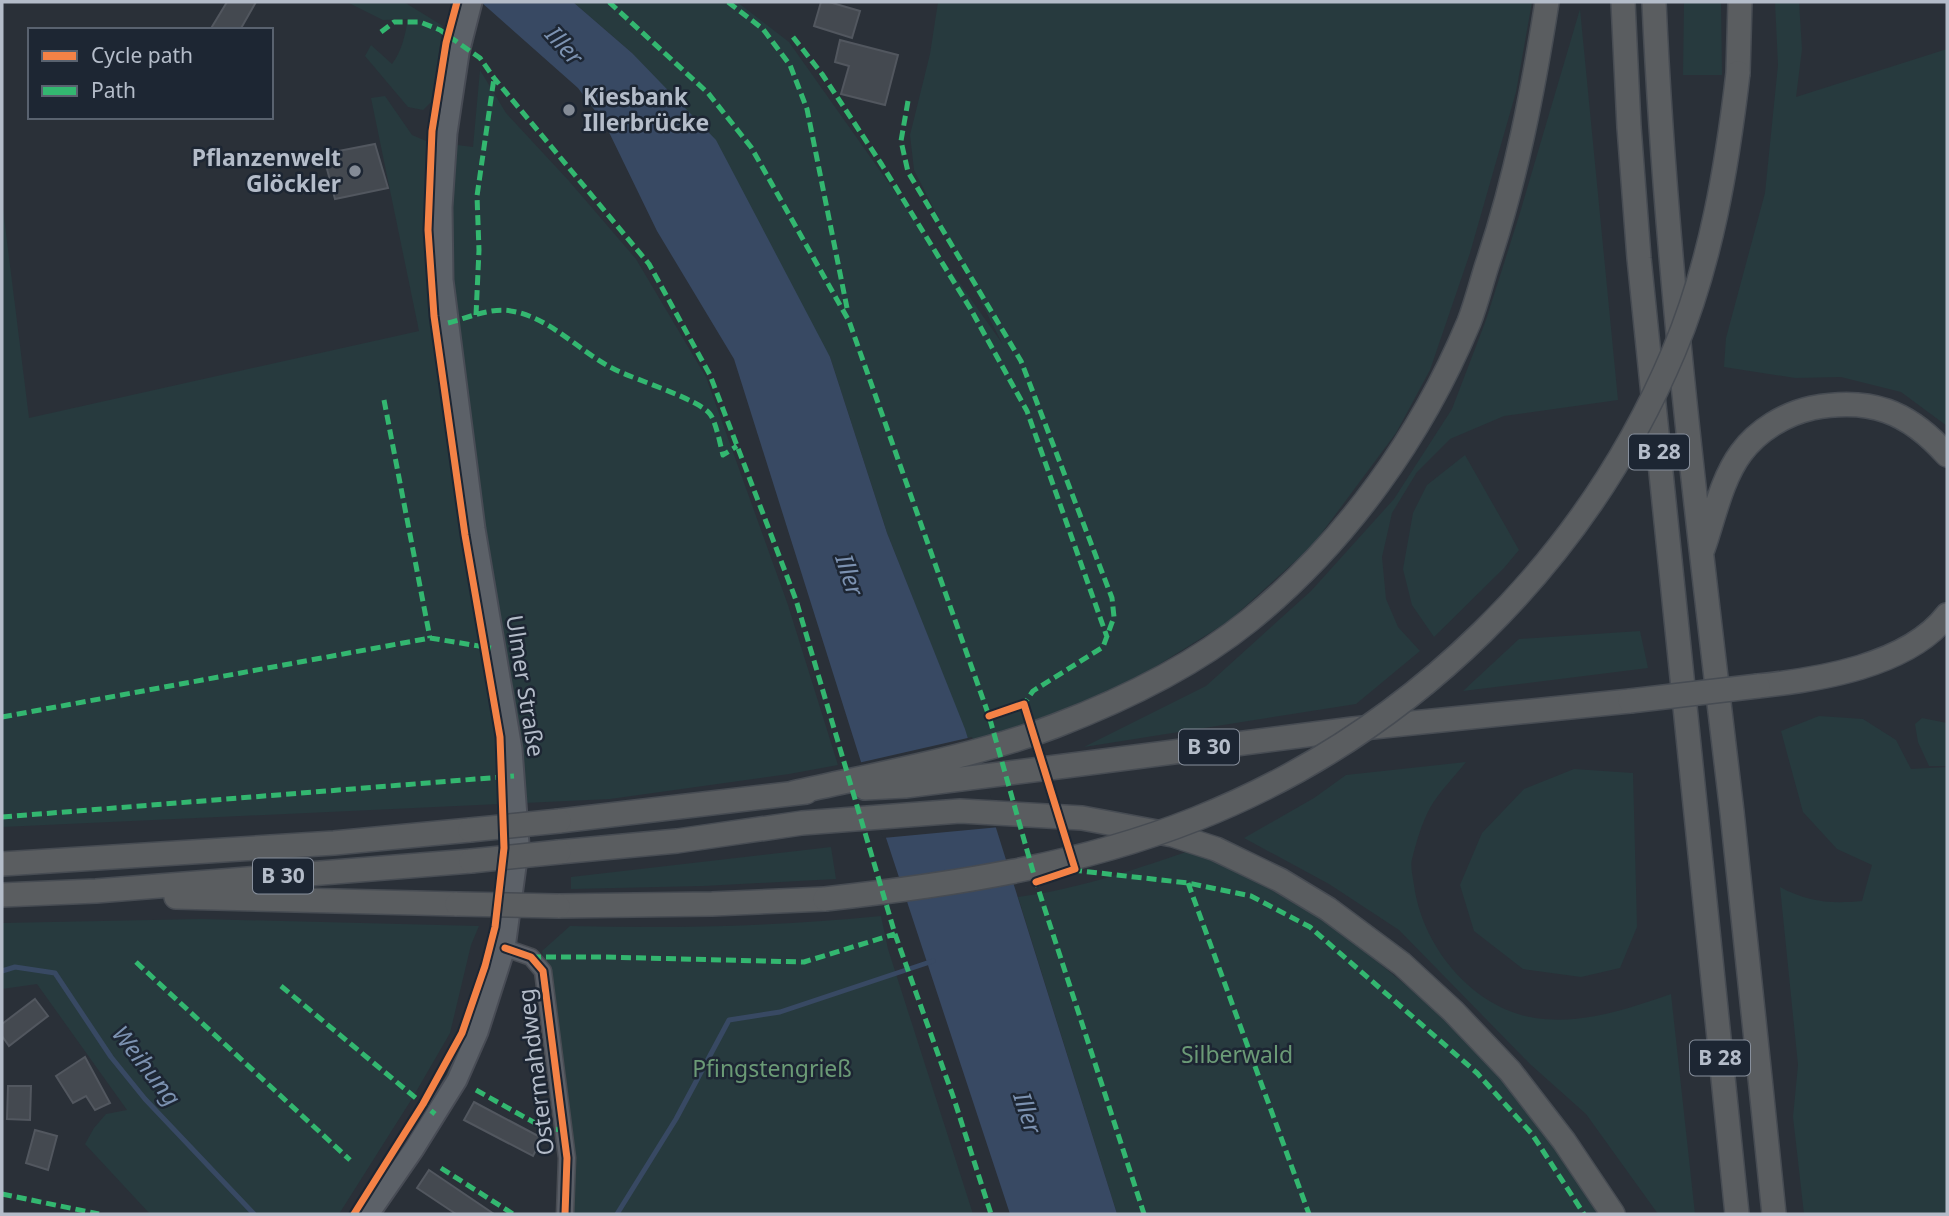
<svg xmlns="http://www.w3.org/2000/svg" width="1949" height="1216" viewBox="0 0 1949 1216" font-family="'Noto Sans',sans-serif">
<rect width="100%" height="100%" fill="#2a3038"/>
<!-- green -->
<path fill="#273a3e" d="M347,2H404L443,26L431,102L423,110L408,107L365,56L371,45L392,64C402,51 405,35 408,19L383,20Z
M573,2H737L789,42L1002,343L914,170L910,135L930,54L938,2H1532L1516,92L1470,253L1430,370L1396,433L1312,546L1229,621L1134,680L1063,713L969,741L887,533L830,357L632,53Z
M1684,2H1721L1722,75H1683Z
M1775,2H1799L1802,49L1796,97L1947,49V426L1901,392L1841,377L1795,378L1724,367L1726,338L1765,193L1778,65Z
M1580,9L1618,400L1504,416L1450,439L1417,472L1392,513L1382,557L1386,599L1398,627L1420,651L1356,704L1084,747L1206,686L1311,591L1394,499L1452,409L1486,320L1519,216Z
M480,70L506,113L569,181L636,259L706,377L788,605L838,765L789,774L610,799L2,827V201L29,418L419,331L371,98L385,96L412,135L426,141L473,147Z
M1465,455L1519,550L1504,568L1434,637L1412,605L1403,569L1413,513L1427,485Z
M1640,631L1648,668L1463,691L1519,639Z
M1819,716L1863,719L1896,740L1911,769L1947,767V1214H1804L1793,1117L1798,1065L1780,887C1808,902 1830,904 1862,901L1872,865L1837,849L1803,812L1781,731Z
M1922,718L1947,723V766H1929L1918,742L1915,724Z
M1466,762C1454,777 1439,792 1430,808C1422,822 1416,843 1412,859C1410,867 1413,877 1414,885C1422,946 1472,1008 1535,1018C1581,1025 1628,1009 1671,994L1695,1214H1658L1586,1114L1530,1064L1399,930L1329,884L1244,838L1314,798L1346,775Z
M1574,769L1633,773L1637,927L1620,968L1581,977L1523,969L1474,931L1460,885L1482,833L1524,789Z
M831,847L836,879L703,886L571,889V877Z
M1198,848L1332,925L1433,1007L1503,1080L1567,1163L1600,1214H1117L1018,897C1080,889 1139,868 1198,848Z
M881,916L888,949L973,1214H573C566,1126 559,1037 542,951L570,926C674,929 778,926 881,916Z
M201,919L479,926L471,945L450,1033L413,1097L339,1214H150L85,1144L94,1128L106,1114L127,1110L37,984L2,989V923Z"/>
<!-- water -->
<path fill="#384963" d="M481,2H573L632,53L716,140L830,357L887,533L965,729L1117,1214H1010L861,762L734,359L657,231L605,124L578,88Z"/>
<!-- pier -->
<path fill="#2a3038" d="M972,737L1000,827L883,838L858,763Z"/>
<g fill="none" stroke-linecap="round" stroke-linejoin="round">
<!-- stream -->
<path stroke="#384963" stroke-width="5" d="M2,971L15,967L55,973L111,1057L145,1099L254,1214
M617,1214L676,1119L729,1020L780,1012L933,961"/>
</g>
<!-- building -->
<path fill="#444950" stroke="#52575f" stroke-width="2" d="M227,2H256L240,30H210Z
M821,2H829L860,11L852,38L814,26Z
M840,40L898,55L885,105L841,94L849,66L835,62Z
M375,144L388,188L335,199L323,154Z
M35,999L48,1016L9,1046L2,1036V1024Z
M85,1057L110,1103L95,1110L86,1096L73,1103L56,1076Z
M8,1086H31L30,1120L7,1119Z
M474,1102L542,1138L533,1156L464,1120Z
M35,1130L57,1136L48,1170L26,1163Z
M429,1170L494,1214H456L417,1188Z"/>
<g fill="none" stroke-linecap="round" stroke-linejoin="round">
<defs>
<path id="minor" d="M505,948L531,957L543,971L567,1158L565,1214"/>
<path id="major" d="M369,1214L414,1149L457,1080L478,1032L505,948L519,844L512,749L475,529L443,280L442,207L447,133L459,53L472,2"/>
<path id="highway" d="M1623,2L1629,127L1639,258L1737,1214
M1654,2C1666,273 1700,543 1732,812C1747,946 1760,1080 1774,1214
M1738,73L1740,2
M1703,549C1714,518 1721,480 1741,453C1758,430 1785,414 1812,408C1870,397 1908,411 1947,455
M1758,686C1817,680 1908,666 1947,615
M865,788L905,786L1065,766L1353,729L1630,701
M793,793C881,773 971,758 1055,726C1123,700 1193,666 1250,620C1346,542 1421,437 1469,322C1476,304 1481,284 1487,265C1516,179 1533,91 1547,2
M559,821L806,792
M559,852L677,841L802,823L960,811L1082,818L1173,835L1216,849L1280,880L1328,909L1402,964L1453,1011L1510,1071L1564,1141L1613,1214
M2,864L334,843L470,830
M2,895L96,891L471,861
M176,897L457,904
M558,906L712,904L825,899"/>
</defs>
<!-- minor casing -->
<use href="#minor" stroke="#484c53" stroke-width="19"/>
<!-- major casing -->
<use href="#major" stroke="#484c55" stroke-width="23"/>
<!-- highway casing -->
<use href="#highway" stroke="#474c53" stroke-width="26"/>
<!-- minor -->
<use href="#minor" stroke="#5a5e66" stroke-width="16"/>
<!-- major -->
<use href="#major" stroke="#5c6168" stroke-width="19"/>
<!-- highway -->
<use href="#highway" stroke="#5a5d60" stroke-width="23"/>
<defs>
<path id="highway-bridge" d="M1630,701L1758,686
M470,830L559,821
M471,861L559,852
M825,899C950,885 1078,866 1196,819C1410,734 1585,563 1674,351C1711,263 1727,167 1738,73
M457,904L558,906"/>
</defs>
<!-- highway-bridge casing -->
<use href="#highway-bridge" stroke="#474c53" stroke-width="26" stroke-linecap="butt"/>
<!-- highway-bridge -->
<use href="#highway-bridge" stroke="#5a5d60" stroke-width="23"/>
<!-- quiet -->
<path stroke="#33b770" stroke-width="5" stroke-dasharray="10 5" stroke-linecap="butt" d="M609,2L708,93L751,147L849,321L989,716L1036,882L1144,1214
M728,2L763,29L790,65L807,109L847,308
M381,32L394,22H420L440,30L480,58L494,78L649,264L710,375L796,600L895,934L953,1096L991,1214
M793,37L822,74L882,165L970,308L1027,411L1107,637
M908,101L901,141L908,172L1021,361L1112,598L1114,617L1103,647L1033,691L1024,704L1019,706
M476,315L479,250L477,196L494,78
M448,323C467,318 492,307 511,311C551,317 581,354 618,371C637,380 700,400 710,414C716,422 720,444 723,455L737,446
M384,400L430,638
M2,717L430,638L491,648
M2,817L514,776
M1072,870L1188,883L1251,896L1310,927L1477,1073L1532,1134L1584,1214
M1188,883L1309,1214
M531,957H605L804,962L895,934
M136,962L350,1160
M281,986L435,1114
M476,1090L544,1128L563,1130
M441,1168L513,1214
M2,1194L99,1214"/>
<defs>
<path id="cycleway" d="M989,716L1024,704L1075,869L1036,882
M505,948L531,957L543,971L567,1158L565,1214
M354,1214L423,1104L462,1033L485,966L495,927L504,848L500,737L465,535L434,316L428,230L432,131L446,43L457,2"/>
</defs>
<!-- cycleway casing -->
<use href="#cycleway" stroke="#1d2633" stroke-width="11"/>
<!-- cycleway -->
<use href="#cycleway" stroke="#f48246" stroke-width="7"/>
</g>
<!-- markers -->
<g fill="#848b96" stroke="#1d2633" stroke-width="2.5">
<circle cx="569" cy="110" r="7"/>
<circle cx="355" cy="171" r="7"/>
</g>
<g text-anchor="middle" stroke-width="5" stroke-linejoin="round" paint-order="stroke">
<!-- shield labels -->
<g fill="#1d2633" stroke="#878f9c" stroke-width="2">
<rect x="1629" y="434.5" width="60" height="35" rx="5"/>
<rect x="1179" y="729.5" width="60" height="35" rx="5"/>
<rect x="253" y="858.5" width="60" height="35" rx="5"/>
<rect x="1690" y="1040.5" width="60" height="35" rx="5"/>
</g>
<g font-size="21" font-weight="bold" fill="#b4bcc9">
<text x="1659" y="459">B 28</text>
<text x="1209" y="754">B 30</text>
<text x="283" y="883">B 30</text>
<text x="1720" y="1065">B 28</text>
</g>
<!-- poi labels -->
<g font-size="23" font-weight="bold" fill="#b4bcc9" stroke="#1d2633" text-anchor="start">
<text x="583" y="105">Kiesbank<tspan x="583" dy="26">Illerbrücke</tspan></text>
<text x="341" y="166" text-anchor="end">Pflanzenwelt<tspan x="341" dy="26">Glöckler</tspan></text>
</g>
<!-- street labels -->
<g font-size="23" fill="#b4bcc9" stroke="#1d2633">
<text transform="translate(525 686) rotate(81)" y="8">Ulmer Straße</text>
<text transform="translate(536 1072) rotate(-97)" y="8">Ostermahdweg</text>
</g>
<!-- park labels -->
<g font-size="23" fill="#6b9a76" stroke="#1d2633">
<text x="1237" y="1063">Silberwald</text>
<text x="772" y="1077">Pfingstengrieß</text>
</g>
<!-- water labels -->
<g font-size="24" font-style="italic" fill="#7c92b1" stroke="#1d2633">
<text transform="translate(564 46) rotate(48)" y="8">Iller</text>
<text transform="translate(849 575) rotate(72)" y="8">Iller</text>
<text transform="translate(146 1066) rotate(52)" y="8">Weihung</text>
<text transform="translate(1027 1113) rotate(72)" y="8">Iller</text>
</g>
</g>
<!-- border -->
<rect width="1949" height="1216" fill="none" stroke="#b4bcc9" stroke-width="7"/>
<!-- legend -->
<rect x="28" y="28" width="245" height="91" fill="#1d2633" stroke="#59626f" stroke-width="2"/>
<rect x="42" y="51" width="35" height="10" fill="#f48246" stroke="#59626f" stroke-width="2"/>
<text x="91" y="63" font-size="21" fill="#b4bcc9">Cycle path</text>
<rect x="42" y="86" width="35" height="10" fill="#33b770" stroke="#59626f" stroke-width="2"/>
<text x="91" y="98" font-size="21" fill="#b4bcc9">Path</text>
</svg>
